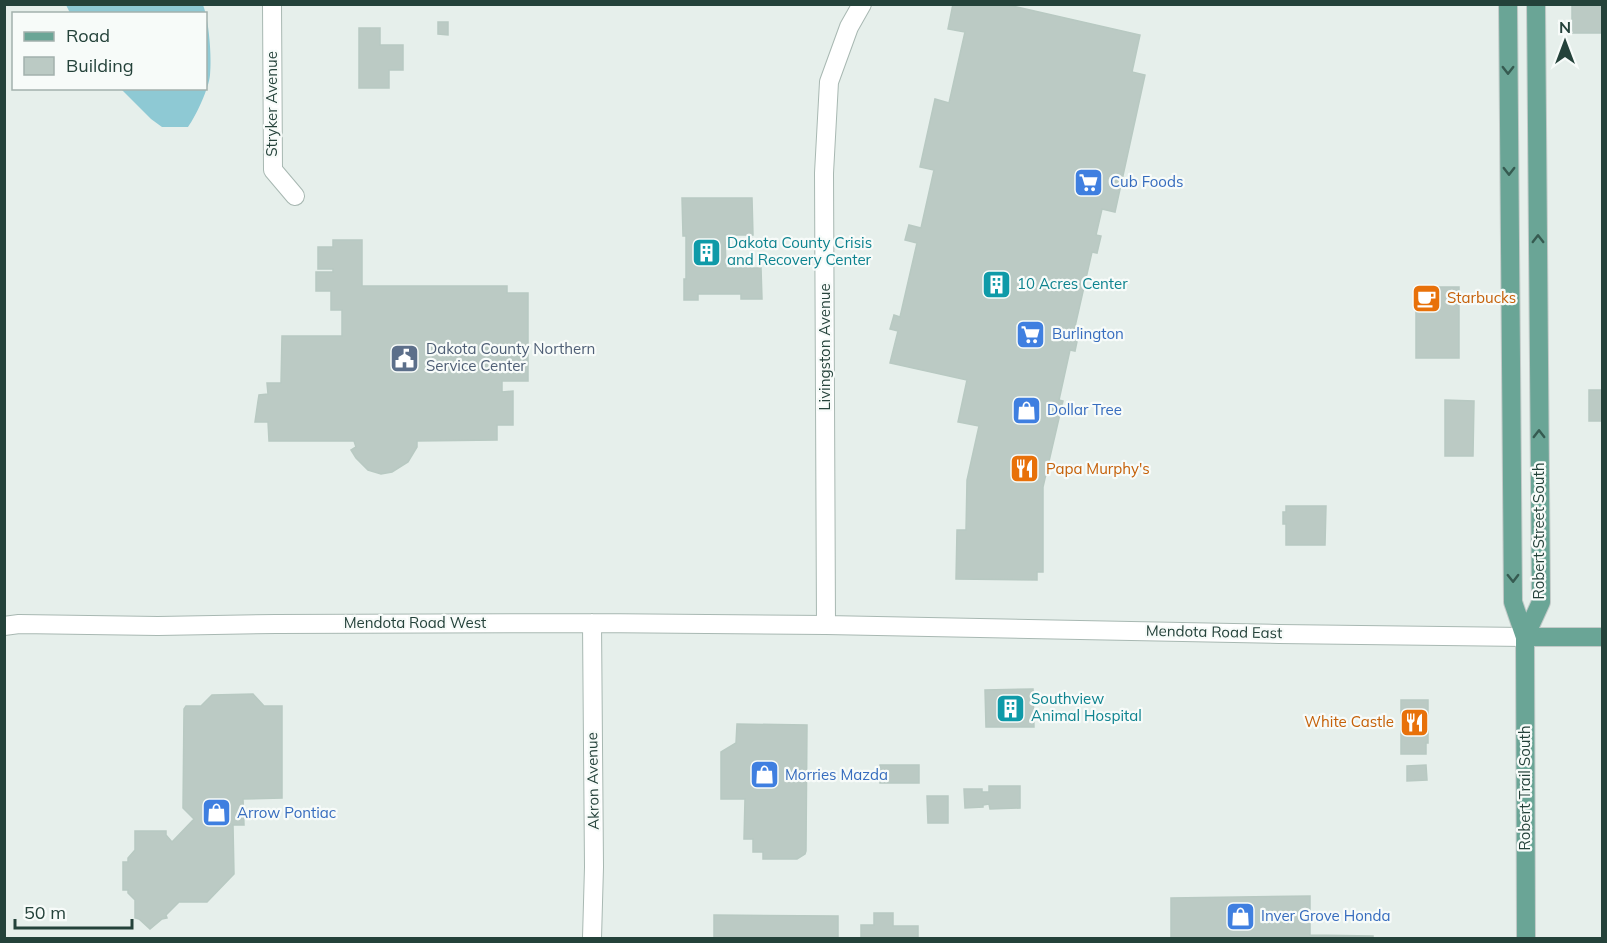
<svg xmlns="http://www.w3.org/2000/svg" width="1607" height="943" viewBox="0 0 1607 943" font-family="Mulish,sans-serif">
<rect width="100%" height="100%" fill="#e6efeb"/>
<!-- water -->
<path fill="#8ec9d4" d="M66,5H203C209,20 212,58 210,75C209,88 196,116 188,127H162L151,119L121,89L206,88V14L70,13Z"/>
<!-- building -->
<path fill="#bbcac4" stroke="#b8c9c2" stroke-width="1.5" d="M953,4H1004L1140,35L1132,72L1145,75L1115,212L1102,209L1096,235L1101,236L1097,253L1092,252L1074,331L1079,332L1075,351L1070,350L1059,400L1063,401L1043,487V572H1037V580L956,579L957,530H966L967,480L979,426L958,422L967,380L890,363L898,331L890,329L894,315L900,317L917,243L905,240L909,225L921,228L934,170L920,167L935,99L949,103L965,32L948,29Z
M1572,4H1602V33H1572Z
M438,22H448V35L438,34Z
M359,28H380V45H403V70H389V88H359Z
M682,198H752L753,235H725L726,268H761L762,299H741V294H698V300H684V279H686V236H683Z
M333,240H362V286H507V293H528V381H502V392L513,391V425H497V440L417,441V447L408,462L392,472L381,474L368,470L356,458L351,450L356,447L354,441H269L268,422H255L258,401L259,395L268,394L267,383H281L282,336H342V310H331V291H316V272H333V269H318V247H333Z
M1416,287H1459V358H1416Z
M1589,390H1602V421H1589Z
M1445,400L1474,401L1473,456H1445Z
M1286,506H1326L1325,545H1286V524H1283V512H1286Z
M1033,689L1034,727H986L985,690Z
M253,694L264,706H282V798L243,799L244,825H233L234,874L207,902H179L166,915L167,918L162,919L150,929L139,919L135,918V900L128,893V890H123V862H128V858L135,850V831H166V835L172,842L194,819L183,808L184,709L186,706H201L212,695Z
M1401,700H1428V743H1426V754H1401Z
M737,724L807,725L806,851L805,854L797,859H763V852H753V839H744L745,799H721V752L736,743Z
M880,765H919V783H880Z
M1426,765L1427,780L1407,781V766Z
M989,786H1020V808L990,809L989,804L983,805V807L965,808L964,789H982V792H989Z
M927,796H948V823H928Z
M1310,896V935L1373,936V938H1171V898Z
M874,913H893V926H918V938H861V925H874Z
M714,915L838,916V938H714Z"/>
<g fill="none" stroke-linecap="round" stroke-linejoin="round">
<defs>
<path id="minor" d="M272,4L273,170L295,196
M592,623L594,867L592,938
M826,625L824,173L829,82L849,27L862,4
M4,626L19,624L158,626L276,624L592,623L826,625L1279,634L1525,637"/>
<path id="major" d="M1508,4L1513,602L1525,637L1526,938
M1525,637L1541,602L1536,4
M1525,637H1602"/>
</defs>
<!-- minor casing -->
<use href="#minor" stroke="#a8b8b2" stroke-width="20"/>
<!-- major casing -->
<use href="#major" stroke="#c2cac8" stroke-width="20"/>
<!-- minor -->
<use href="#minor" stroke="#fff" stroke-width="18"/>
<!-- major -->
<use href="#major" stroke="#6aa596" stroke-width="18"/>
</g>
<!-- one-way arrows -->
<defs><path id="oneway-chevron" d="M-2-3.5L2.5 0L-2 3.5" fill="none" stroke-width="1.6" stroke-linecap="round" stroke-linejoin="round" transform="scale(1.5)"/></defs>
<g stroke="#365b51">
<use href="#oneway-chevron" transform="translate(1508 70) rotate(90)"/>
<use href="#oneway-chevron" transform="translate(1509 171) rotate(90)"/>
<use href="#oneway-chevron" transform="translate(1538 239) rotate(-90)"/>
<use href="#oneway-chevron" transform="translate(1539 434) rotate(-90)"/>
<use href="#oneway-chevron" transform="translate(1513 578) rotate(89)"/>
</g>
<!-- icons -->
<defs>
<symbol id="supermarket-square" viewBox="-11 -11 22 22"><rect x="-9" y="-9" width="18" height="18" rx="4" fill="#3f7fe0" stroke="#f7fbf9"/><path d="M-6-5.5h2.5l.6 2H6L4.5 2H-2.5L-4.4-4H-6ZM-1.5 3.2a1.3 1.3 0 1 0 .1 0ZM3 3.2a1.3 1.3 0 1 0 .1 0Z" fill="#fff"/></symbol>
<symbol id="building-square" viewBox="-11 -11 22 22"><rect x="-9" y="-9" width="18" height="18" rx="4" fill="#0f9aa8" stroke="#f7fbf9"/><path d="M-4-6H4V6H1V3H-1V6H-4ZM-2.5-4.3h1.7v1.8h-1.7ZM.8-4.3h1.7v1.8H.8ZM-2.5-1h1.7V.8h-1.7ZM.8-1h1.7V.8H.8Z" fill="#fff"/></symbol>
<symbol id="cafe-square" viewBox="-11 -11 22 22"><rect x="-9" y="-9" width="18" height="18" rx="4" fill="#e8710a" stroke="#f7fbf9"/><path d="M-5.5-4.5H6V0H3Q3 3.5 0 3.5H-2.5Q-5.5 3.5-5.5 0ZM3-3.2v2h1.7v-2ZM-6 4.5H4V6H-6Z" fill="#fff"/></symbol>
<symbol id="civic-square" viewBox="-11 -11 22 22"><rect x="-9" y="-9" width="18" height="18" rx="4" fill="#5c6f8a" stroke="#f7fbf9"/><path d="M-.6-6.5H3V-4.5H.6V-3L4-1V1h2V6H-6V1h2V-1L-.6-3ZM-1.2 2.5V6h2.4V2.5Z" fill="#fff"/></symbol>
<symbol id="shop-square" viewBox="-11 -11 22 22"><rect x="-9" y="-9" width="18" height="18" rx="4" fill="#3f7fe0" stroke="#f7fbf9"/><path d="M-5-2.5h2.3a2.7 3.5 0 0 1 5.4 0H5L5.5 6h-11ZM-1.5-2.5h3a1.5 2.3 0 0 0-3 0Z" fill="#fff"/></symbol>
<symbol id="restaurant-square" viewBox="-11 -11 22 22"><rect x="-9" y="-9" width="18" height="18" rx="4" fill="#e8710a" stroke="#f7fbf9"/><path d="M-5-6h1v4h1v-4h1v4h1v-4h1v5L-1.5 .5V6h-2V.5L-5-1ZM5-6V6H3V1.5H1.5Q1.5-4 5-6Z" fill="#fff"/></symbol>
</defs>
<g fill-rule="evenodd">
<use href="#supermarket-square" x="1072" y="166" width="33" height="33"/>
<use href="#building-square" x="690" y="236" width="33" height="33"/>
<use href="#building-square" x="980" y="268" width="33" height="33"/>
<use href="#cafe-square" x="1410" y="282" width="33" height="33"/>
<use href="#supermarket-square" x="1014" y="318" width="33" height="33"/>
<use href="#civic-square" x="388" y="342" width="33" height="33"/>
<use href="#shop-square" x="1010" y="394" width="33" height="33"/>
<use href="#restaurant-square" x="1008" y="452" width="33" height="33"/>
<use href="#building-square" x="994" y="692" width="33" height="33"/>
<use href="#restaurant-square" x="1398" y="706" width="33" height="33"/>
<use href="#shop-square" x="748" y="758" width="33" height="33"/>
<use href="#shop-square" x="200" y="796" width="33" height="33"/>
<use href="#shop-square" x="1224" y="900" width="33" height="33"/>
</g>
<g text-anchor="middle" stroke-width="4.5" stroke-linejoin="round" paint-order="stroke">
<!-- street labels -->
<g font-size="15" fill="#24423a" stroke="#f7fbf9">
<text transform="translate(272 104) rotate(-90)" y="5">Stryker Avenue</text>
<text transform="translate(825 347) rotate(-90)" y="5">Livingston Avenue</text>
<text transform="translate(1539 531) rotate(-90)" y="5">Robert Street South</text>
<text x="415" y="628">Mendota Road West</text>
<text transform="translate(1214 632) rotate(1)" y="5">Mendota Road East</text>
<text transform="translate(593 781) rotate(-91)" y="5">Akron Avenue</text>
<text transform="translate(1525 788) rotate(-90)" y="5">Robert Trail South</text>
</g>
<!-- shop labels -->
<g font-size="15" fill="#366cbe" stroke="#f7fbf9" text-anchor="start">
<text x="1110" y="187">Cub Foods</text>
<text x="1052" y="339">Burlington</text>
<text x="1047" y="415">Dollar Tree</text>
<text x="785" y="780">Morries Mazda</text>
<text x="237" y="818">Arrow Pontiac</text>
<text x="1261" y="921">Inver Grove Honda</text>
</g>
<!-- culture labels -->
<g font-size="15" fill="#0d838f" stroke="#f7fbf9" text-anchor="start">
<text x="727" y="248">Dakota County Crisis<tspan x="727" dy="17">and Recovery Center</tspan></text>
<text x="1017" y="289">10 Acres Center</text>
<text x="1031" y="704">Southview<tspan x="1031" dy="17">Animal Hospital</tspan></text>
</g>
<!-- food labels -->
<g font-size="15" fill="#c56008" stroke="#f7fbf9" text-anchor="start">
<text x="1447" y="303">Starbucks</text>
<text x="1046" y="474">Papa Murphy's</text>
<text x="1394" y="727" text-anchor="end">White Castle</text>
</g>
<!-- service labels -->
<g font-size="15" fill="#4e5e75" stroke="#f7fbf9" text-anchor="start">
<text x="426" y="354">Dakota County Northern<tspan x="426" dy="17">Service Center</tspan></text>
</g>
</g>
<!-- border -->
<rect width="1607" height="943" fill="none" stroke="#24423a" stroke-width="12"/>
<!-- legend -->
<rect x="12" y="12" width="195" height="78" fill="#f7fbf9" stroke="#a3b1ad" stroke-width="1.5"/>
<rect x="24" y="32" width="30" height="9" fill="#6aa596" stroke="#a3b1ad" stroke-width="1.5"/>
<text x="66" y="42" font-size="18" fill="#24423a">Road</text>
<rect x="24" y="57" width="30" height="18" fill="#bbcac4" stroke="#a3b1ad" stroke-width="1.5"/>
<text x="66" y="72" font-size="18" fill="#24423a">Building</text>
<!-- north arrow -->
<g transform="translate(1565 42)" stroke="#f7fbf9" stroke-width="4.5" paint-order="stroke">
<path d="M0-4.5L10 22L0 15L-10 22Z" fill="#24423a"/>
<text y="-9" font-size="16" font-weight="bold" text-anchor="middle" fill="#24423a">N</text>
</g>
<!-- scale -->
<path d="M15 919v9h117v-9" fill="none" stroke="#24423a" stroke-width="3"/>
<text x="24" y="919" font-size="18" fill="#24423a" stroke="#f7fbf9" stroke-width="4.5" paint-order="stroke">50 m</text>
</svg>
